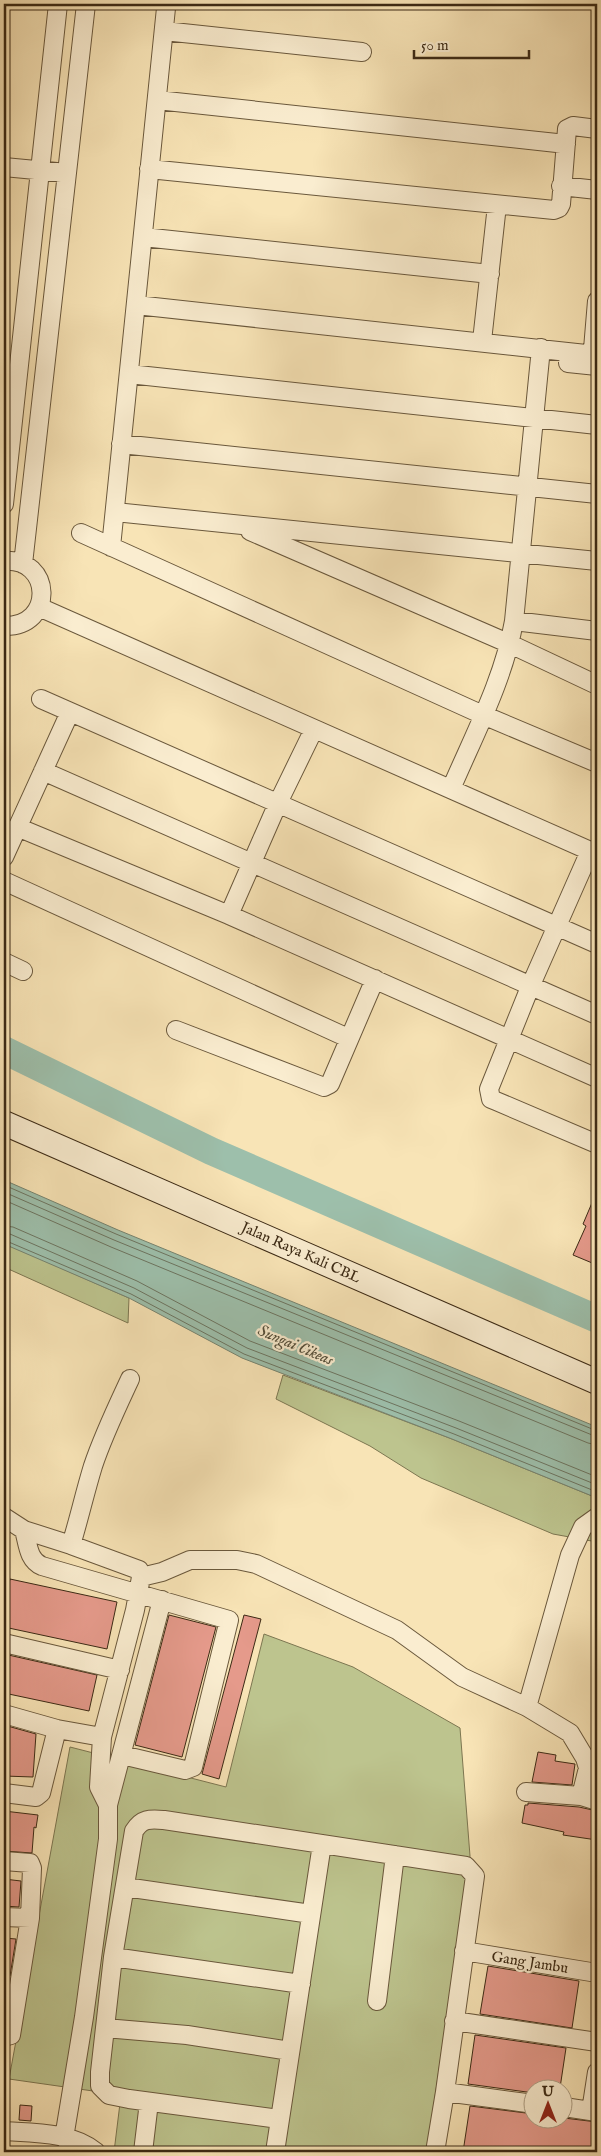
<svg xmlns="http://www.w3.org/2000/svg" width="601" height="2156" viewBox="0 0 601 2156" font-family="'IM FELL English',serif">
<rect width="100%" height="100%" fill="#f8e4b6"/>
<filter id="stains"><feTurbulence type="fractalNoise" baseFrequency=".004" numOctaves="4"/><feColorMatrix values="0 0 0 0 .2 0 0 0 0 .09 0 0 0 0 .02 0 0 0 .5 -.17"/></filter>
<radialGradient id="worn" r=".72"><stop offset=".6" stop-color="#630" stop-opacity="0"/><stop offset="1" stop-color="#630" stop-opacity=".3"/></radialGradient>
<!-- green -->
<path fill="#bdc48e" stroke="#7c7651" d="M4,1243L129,1298L128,1323L4,1267Z
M283,1375L452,1439L597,1498V1542L553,1534L421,1478L370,1446L276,1399Z
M264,1634L353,1667L460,1728L470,1856L427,2152H114L121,2095L9,2079L70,1747L226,1787Z"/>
<!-- water -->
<path fill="#9dbfab" stroke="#76836f" d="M4,1180L118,1230L597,1427V1498L452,1439L242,1358L129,1298L4,1244Z"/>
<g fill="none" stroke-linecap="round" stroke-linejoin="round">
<!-- shore -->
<path stroke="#6c7460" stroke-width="1" d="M4,1185L116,1234L597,1431
M4,1192L114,1240L597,1437
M4,1200L111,1247L588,1443L597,1445
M4,1226L13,1227L137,1281L250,1341L459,1421L597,1477
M4,1233L10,1234L134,1288L247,1348L456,1428L597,1485
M4,1240L131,1294L244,1354L454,1434L597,1492"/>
<!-- river -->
<path stroke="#9dbfab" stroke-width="28" d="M4,1050L211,1151L597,1319"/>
</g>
<!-- building -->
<path fill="#e59a8b" stroke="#3b2914" d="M597,1191V1265L573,1255L586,1226L583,1224Z
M10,1579L117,1602L107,1649L4,1627V1608Z
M169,1615L216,1627L182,1757L135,1745Z
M244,1615L261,1619L219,1779L202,1774Z
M4,1654L97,1675L89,1711L4,1693Z
M4,1725L36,1734L33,1777L4,1776Z
M538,1752L556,1755L555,1761L575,1764L572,1785L532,1782Z
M528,1803L579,1807L597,1811V1840L563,1835L564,1832L522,1823L525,1805H528Z
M4,1811L38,1815L36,1828L34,1827L32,1853L4,1851Z
M4,1879L21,1881L19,1907L4,1906Z
M4,1938L16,1939L10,1976H4Z
M488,1966L579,1981L572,2028L480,2014Z
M475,2035L566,2048L560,2088H534V2093L468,2084Z
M20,2105L32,2106L31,2121L19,2120Z
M470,2106L534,2114V2118H564L597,2122V2152H463Z"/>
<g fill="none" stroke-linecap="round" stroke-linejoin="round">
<defs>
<path id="street" d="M164,31L362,52
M157,100L566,144
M4,167L67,173
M149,169L554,210L559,208L561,204L567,129L573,126L597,129
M561,186L597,190
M143,237L490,274
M136,305L586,354L590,352L593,349L597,301
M482,341L497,205
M568,363L597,366
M129,374L597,425
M121,444L597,494
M4,504L58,4
M115,512L597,561
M250,531L510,644L597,685
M81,533L483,715L597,763
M111,547L166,8
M4,561C52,557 56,627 4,626
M23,564L86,4
M39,607L597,854
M514,621L597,631
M41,699L597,944
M43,771L597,1015
M451,789C474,735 504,679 514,621L541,348
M17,827L229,915L597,1078
M590,851L530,987L489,1089L491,1099L496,1101L597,1144
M4,857L70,712
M4,881L348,1038
M229,915L278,803L314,729
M4,962L23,971
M176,1030L324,1087L330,1084L375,979
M4,1517L24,1530L71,1545L139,1570L141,1577L135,1610L102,1737L99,1787L108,1805
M24,1530C28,1544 28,1560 42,1566L229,1620L193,1767L185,1770L122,1755
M71,1545C79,1519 85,1492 93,1466C103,1436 117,1407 130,1379
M141,1577L162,1572L190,1560H237L256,1564L397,1630L462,1677L527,1707L570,1733L585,1758L588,1768L581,1796L597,1801
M4,1643L120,1670
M527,1707L570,1555L583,1527L597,1517
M4,1714L57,1729L102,1737
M526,1792L581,1796
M4,1793L36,1797L41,1793L57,1729
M4,1861L30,1863L32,1868L30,1918L11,2035L4,2037
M125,1887L311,1914
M4,1917L30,1918
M464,1951L597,1973
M113,1957L301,1984
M377,2001L395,1855
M454,2021L597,2042
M105,2028L187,2035L290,2051
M445,2092L534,2104
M564,2107L597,2112
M591,2111L597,2072
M279,2119L129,2099L109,2095L100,2086V2072L113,1957L134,1831C142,1818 150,1819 164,1820L466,1866L475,1876L445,2092L435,2152
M4,2131C34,2133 72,2132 96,2152
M64,2138L84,2017L108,1839V1805L162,1600
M143,2152L149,2102
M275,2152L322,1844"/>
<path id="secondary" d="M4,1123L597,1382"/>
</defs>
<!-- street casing -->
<use href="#street" stroke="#6a583c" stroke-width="20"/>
<!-- secondary casing -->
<use href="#secondary" stroke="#3b2914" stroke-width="26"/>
<!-- street -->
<use href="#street" stroke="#faedd0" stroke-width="18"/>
<!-- secondary -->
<use href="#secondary" stroke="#faedd0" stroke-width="24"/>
</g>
<g text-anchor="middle" stroke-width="4.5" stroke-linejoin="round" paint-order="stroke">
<!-- street labels -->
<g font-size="15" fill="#3b2914" stroke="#faedd0">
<text transform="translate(301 1252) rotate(24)" y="5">Jalan Raya Kali CBL</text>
<text transform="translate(530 1962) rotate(9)" y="5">Gang Jambu</text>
</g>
<!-- water labels -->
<g font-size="16" font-style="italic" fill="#544e3a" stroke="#faedd0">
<text transform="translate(296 1344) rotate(23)" y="6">Sungai Cikeas</text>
</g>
</g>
<!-- margin -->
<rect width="601" height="2156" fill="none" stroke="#f8e4b6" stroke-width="20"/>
<rect x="5" y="5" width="591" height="2146" fill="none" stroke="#3b2914" stroke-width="2.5"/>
<rect x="10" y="10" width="581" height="2136" fill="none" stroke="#3b2914"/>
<!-- north arrow -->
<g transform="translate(548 2104)"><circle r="24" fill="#faedd0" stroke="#ae9f85"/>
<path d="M0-4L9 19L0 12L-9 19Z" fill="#8f2418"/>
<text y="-8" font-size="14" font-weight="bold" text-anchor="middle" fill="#3b2914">U</text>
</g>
<!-- scale -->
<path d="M414 50v8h115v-8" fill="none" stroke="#3b2914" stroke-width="2.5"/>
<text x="421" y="50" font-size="15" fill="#3b2914" stroke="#faedd0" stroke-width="4" paint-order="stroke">50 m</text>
<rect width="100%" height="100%" filter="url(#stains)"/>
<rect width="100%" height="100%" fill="url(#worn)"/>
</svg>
